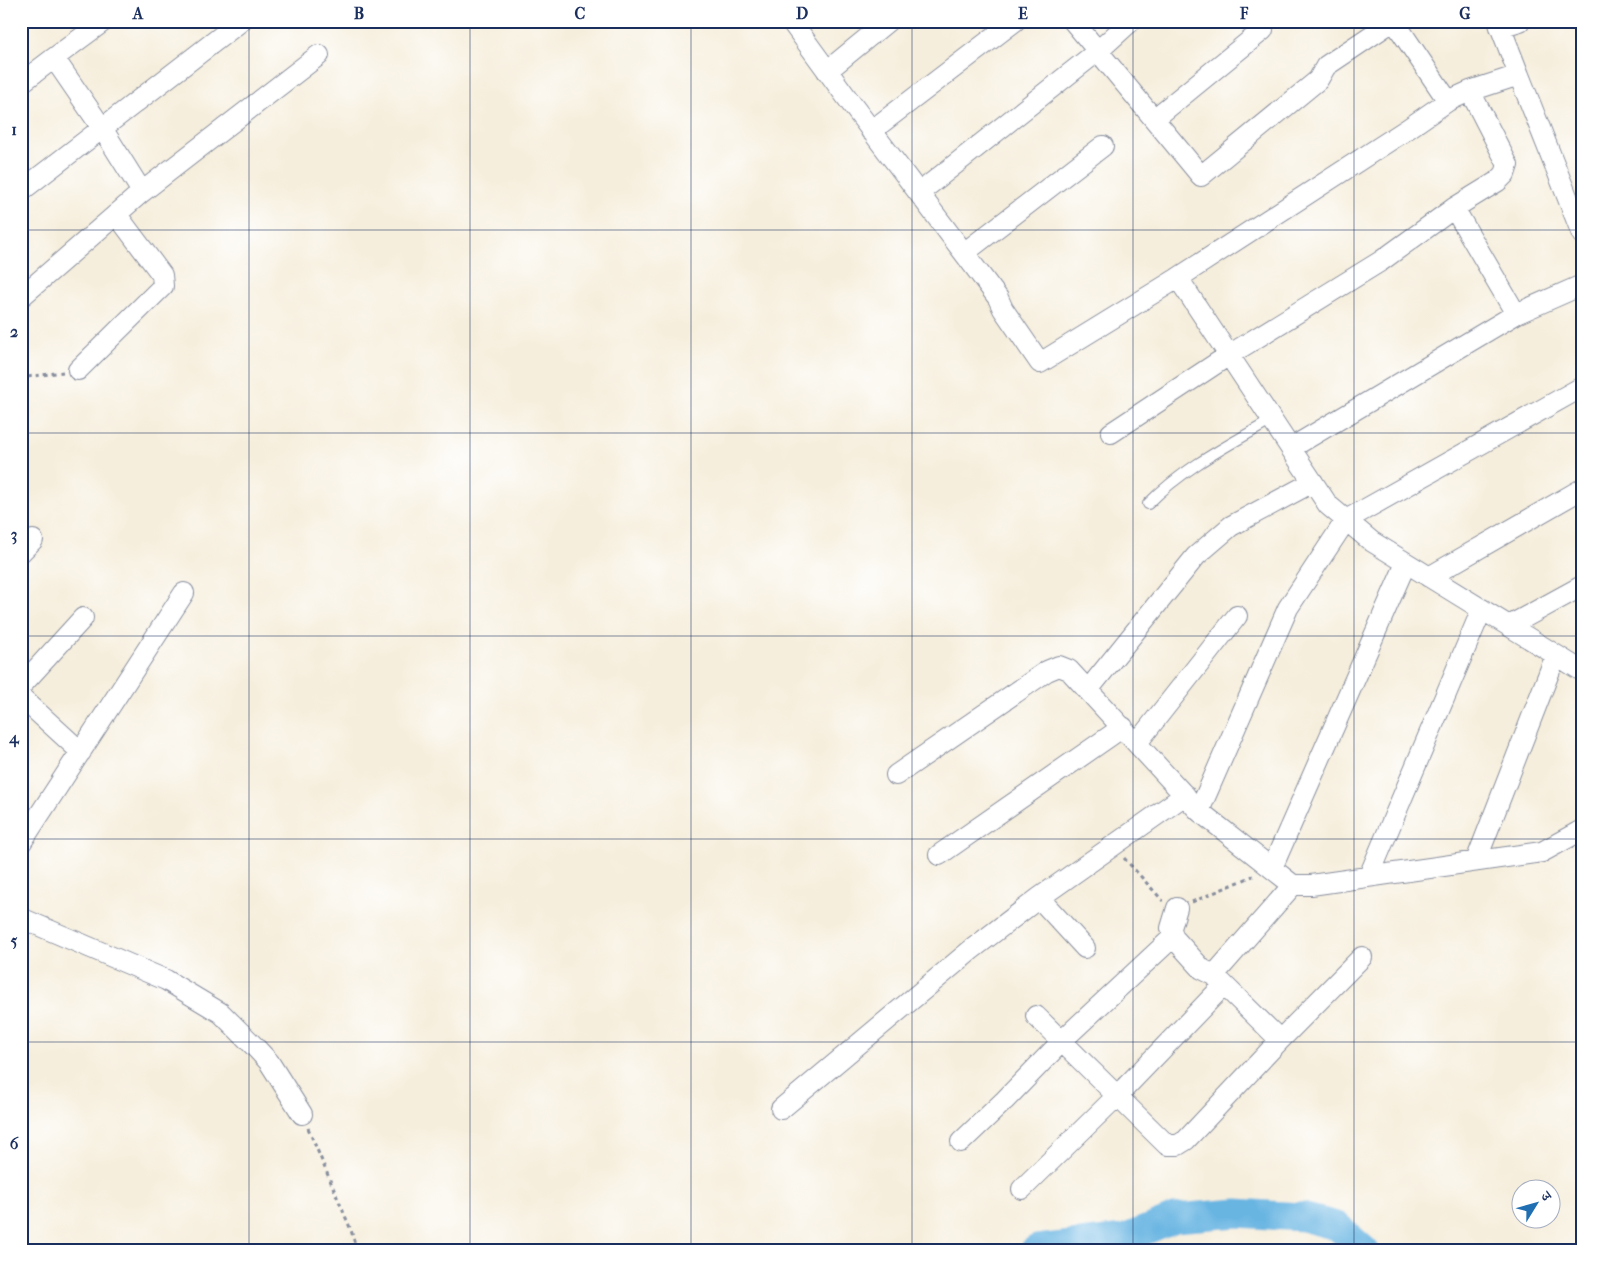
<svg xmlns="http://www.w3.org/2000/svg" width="1603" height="1272" viewBox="0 0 1603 1272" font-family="'IM FELL French Canon','Noto Serif Devanagari',serif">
<rect width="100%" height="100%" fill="#fff"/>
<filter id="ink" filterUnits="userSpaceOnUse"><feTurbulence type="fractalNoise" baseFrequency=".02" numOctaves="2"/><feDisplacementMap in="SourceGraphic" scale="10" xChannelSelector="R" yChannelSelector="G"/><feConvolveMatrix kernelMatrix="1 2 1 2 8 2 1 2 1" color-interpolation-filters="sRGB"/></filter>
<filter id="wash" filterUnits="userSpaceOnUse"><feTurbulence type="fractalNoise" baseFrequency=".0096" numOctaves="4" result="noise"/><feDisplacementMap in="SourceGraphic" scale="20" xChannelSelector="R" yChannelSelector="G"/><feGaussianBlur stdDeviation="1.12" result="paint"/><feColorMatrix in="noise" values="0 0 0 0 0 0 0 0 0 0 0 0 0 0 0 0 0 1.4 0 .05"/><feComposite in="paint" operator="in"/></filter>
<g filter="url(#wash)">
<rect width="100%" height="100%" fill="#f6eedc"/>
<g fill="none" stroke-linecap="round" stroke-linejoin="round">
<!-- river -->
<path stroke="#69b5e2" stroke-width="29" d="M1034,1251L1037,1249L1124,1239L1175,1218L1237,1213L1302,1217L1337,1226L1365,1251"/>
</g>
</g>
<g filter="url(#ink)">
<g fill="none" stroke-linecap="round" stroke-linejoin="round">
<defs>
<path id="lane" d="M1148,504C1183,468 1229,445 1272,420"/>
<path id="street" d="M104,21L54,58L102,128L142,192
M791,21L853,106L998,298L1003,309L1040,363L1178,278L1406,130L1448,101L1470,91L1519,75L1582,234
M1073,21L1201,176L1318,80L1326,66L1393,21
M1394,21L1448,101
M1498,21L1519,75
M1500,27L1520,21
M827,71L888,21
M21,83L54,58
M1154,119L1263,30
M871,131L1015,21
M21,191L241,21
M919,193L1098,51L1131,21
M1454,208L1516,314
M964,253L1103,146
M1178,278L1328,505L1371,541L1582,671
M21,297L142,192L319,55
M78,370L163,286L162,275L117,215
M1111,433L1229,355L1381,261L1454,208L1498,181L1505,174L1508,165L1470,91
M1291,448L1516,314L1582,285
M21,552L33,540
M1429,577L1582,489
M1509,626L1582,586
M21,686L83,618
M1088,690L1196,556L1231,526L1313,482
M21,697L81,752
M1137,743L1237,616
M896,775L1047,671L1059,666L1069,670L1199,811L1288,608L1346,520L1582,387
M1199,811L1293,885H1311L1542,852L1582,830
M21,843L184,593
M939,855L1123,727
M1476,861L1556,655
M1272,868L1406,563
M1369,876L1482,609
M1039,898L1085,948
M1177,908L1171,928L1173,937L1202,969L1214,975L1293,885
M21,918L166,980L221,1013L256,1048L269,1062L302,1114
M1216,977L1280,1040L1362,957
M1036,1016L1167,1145H1178L1186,1140L1280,1040
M781,1109L971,950L1039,898L1185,795
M961,1142L1005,1100L1068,1035L1173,937
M1022,1189L1117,1096L1224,985"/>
</defs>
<!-- lane casing -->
<use href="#lane" stroke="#888e9d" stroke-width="12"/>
<!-- street casing -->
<use href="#street" stroke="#888e9d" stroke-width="22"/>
<!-- path -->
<path stroke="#888e9d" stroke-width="3" stroke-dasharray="4 4" stroke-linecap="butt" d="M21,373L27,377L63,372
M1124,858L1163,901
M1192,902L1253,876
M308,1128L351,1230L357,1251
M1579,1251L1582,1249"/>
<!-- lane -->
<use href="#lane" stroke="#fff" stroke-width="10"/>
<!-- street -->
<use href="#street" stroke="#fff" stroke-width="20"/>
</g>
</g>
<!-- grid -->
<path fill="none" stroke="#1b2f5e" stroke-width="1" stroke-opacity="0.55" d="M249,21V1251M470,21V1251M691,21V1251M912,21V1251M1133,21V1251M1354,21V1251M21,230H1582M21,433H1582M21,636H1582M21,839H1582M21,1042H1582"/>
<!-- margin -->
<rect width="1603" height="1272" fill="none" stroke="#fff" stroke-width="55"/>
<!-- north arrow -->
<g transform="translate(1536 1204) rotate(53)"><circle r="24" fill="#ffffff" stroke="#a4acbf"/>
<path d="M0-4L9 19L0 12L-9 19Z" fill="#1f6fb2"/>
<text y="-8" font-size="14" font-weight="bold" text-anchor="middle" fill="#1b2f5e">उ</text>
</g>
<rect x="28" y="28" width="1548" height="1216" fill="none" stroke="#1b2f5e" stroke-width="2"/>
<g font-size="16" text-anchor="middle" font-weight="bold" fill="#1b2f5e">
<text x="138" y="19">A</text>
<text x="359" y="19">B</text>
<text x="580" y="19">C</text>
<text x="802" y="19">D</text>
<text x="1023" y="19">E</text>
<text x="1244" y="19">F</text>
<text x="1465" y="19">G</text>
<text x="14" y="135">1</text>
<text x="14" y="337">2</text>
<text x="14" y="540">3</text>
<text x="14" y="743">4</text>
<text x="14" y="946">5</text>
<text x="14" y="1149">6</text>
</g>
</svg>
